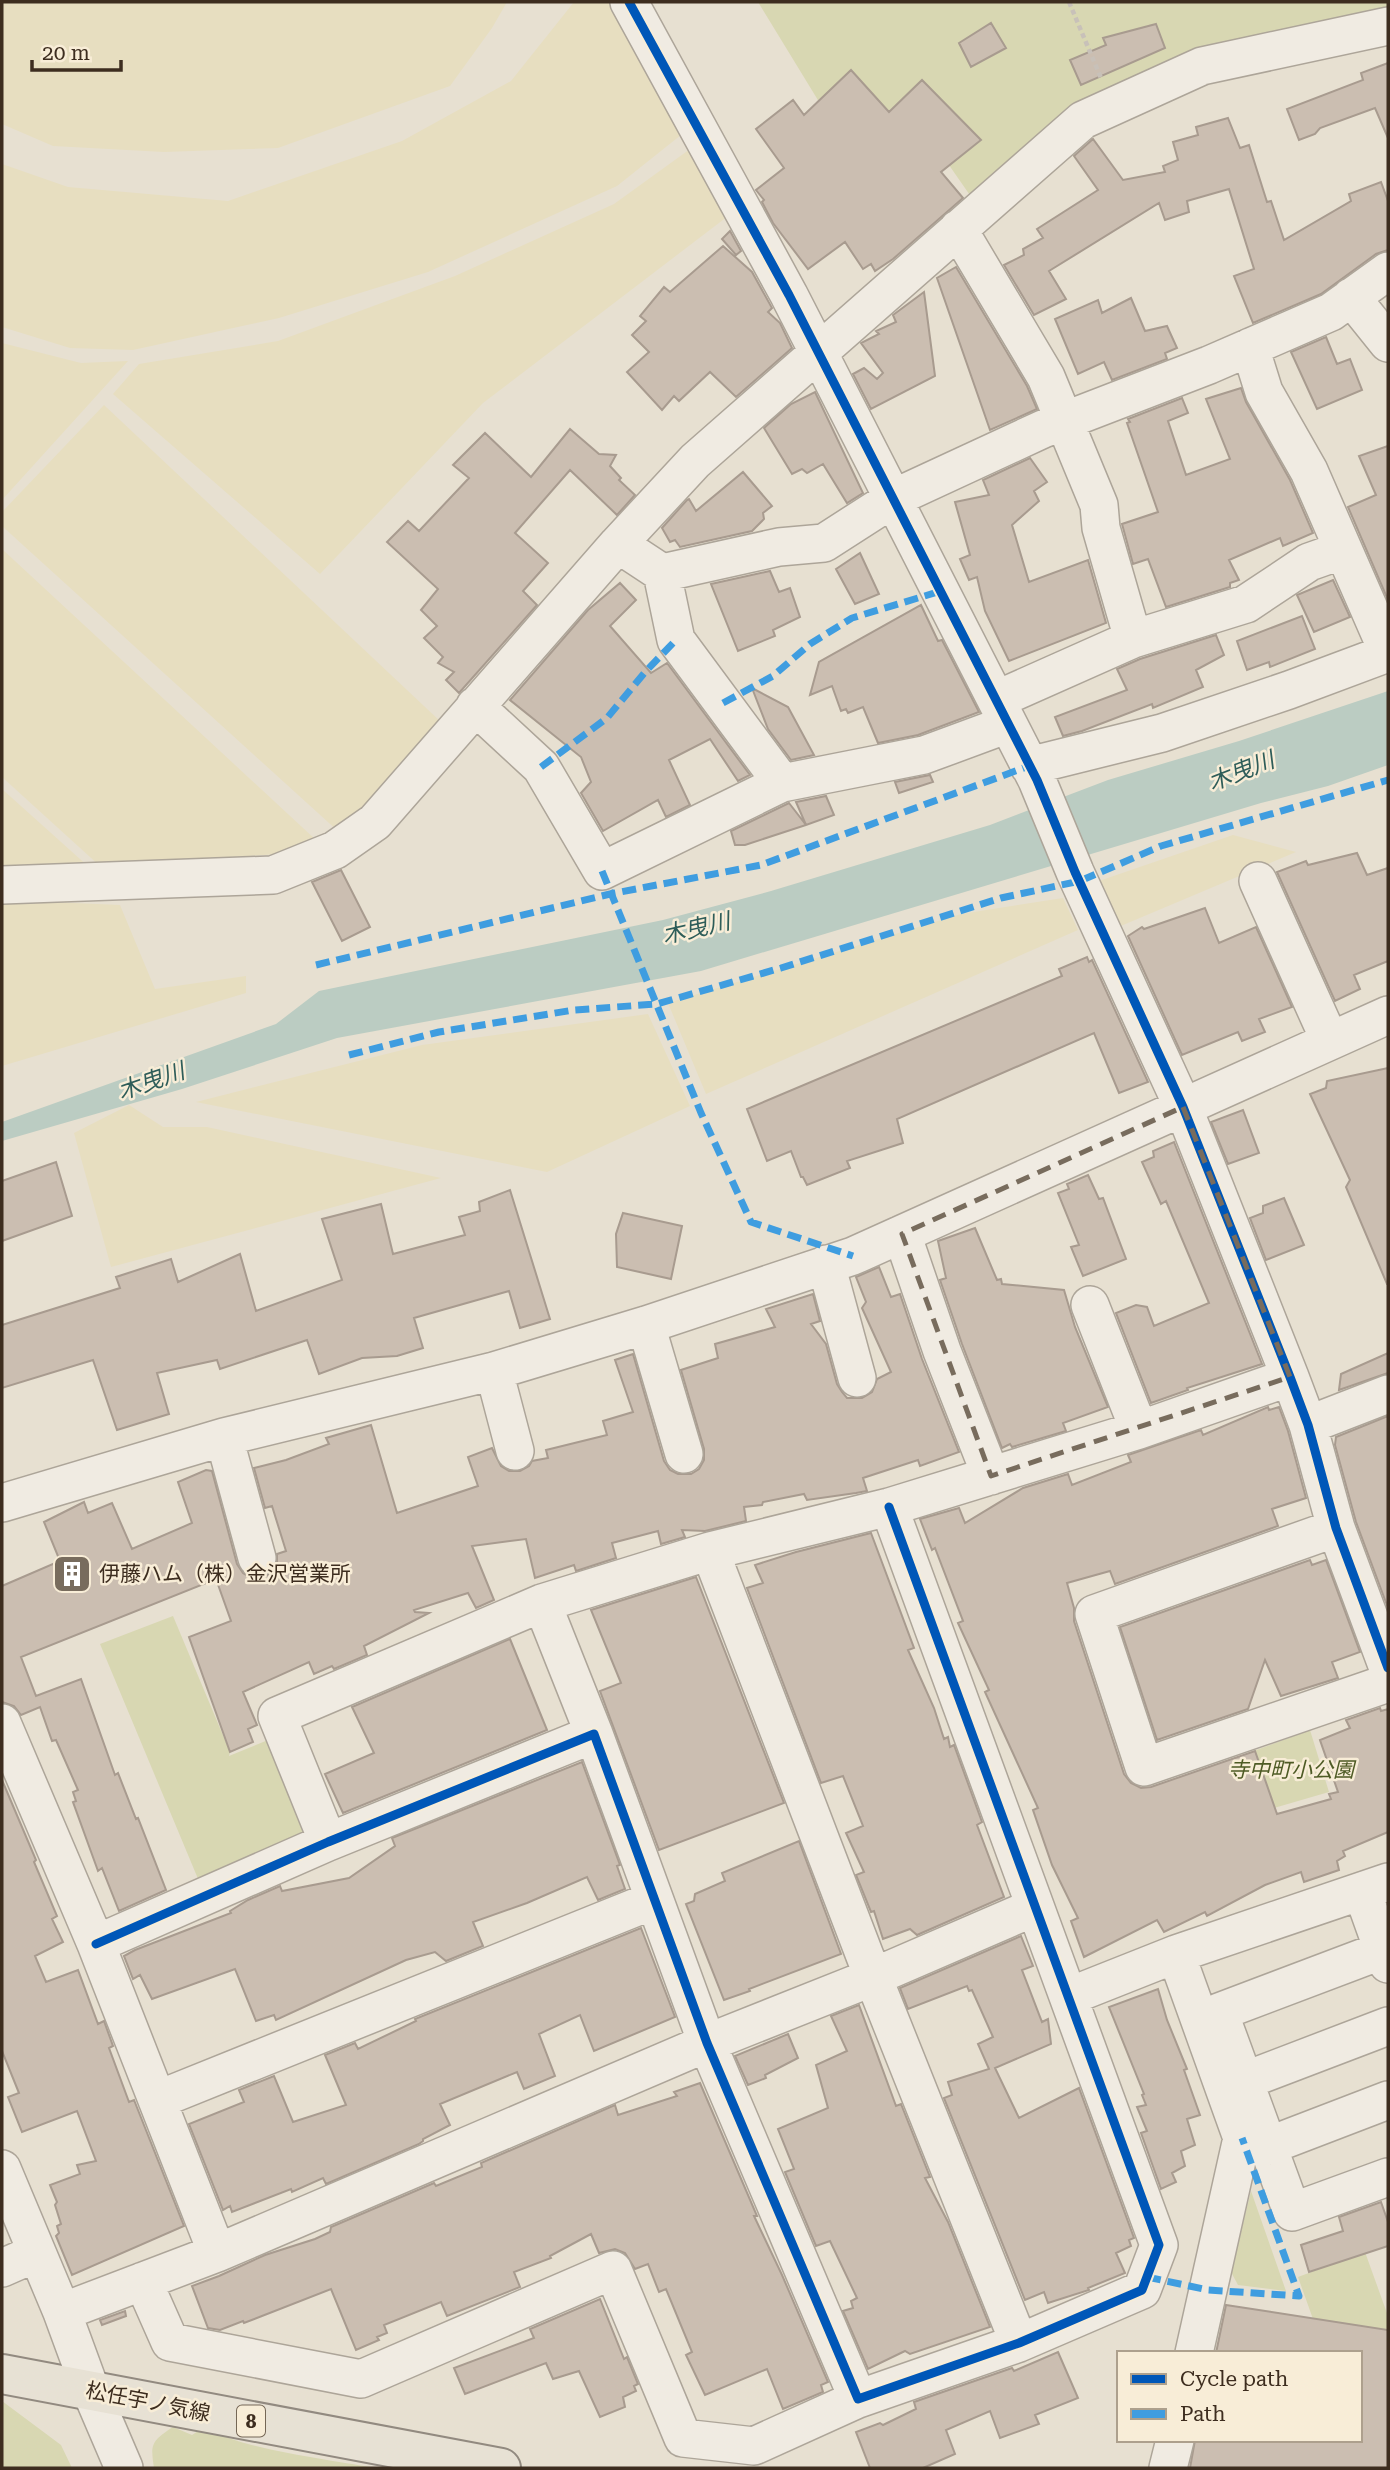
<svg xmlns="http://www.w3.org/2000/svg" width="1390" height="2470" viewBox="0 0 1390 2470" font-family="'Roboto Serif','Noto Sans JP',serif">
<rect width="100%" height="100%" fill="#e7e0d1"/>
<!-- farmland -->
<path fill="#e7dec0" d="M2,2H507L492,28L450,86L278,148L164,152L53,146L2,124Z
M574,2H608L681,135L617,186L428,272L279,318L133,350L70,348L2,327V164L68,187L228,201L402,141L511,81Z
M697,144L736,210L483,403L320,574L113,394L139,364L278,341L455,276L614,204Z
M2,343L81,363L128,361L2,500Z
M104,405L441,722L340,833L2,526V512Z
M2,549L316,840L276,854L101,867L2,777Z
M2,789L90,868L2,871Z
M1233,835L1296,852L1116,928L1096,882Z
M1063,898L1078,930L706,1094L668,1003L961,914Z
M2,900L120,905L155,989L246,976V993L2,1066Z
M648,1014L690,1106L547,1172L196,1102L422,1045Z
M129,1105L163,1127H207L441,1178L111,1267L74,1133Z"/>
<!-- green -->
<path fill="#d8d7b2" d="M758,2H1388V26L1203,54L974,201L903,99L846,146Z
M173,1616L230,1752L229,1756L273,1738L310,1831L201,1886L100,1644Z
M1310,1730L1329,1792L1274,1808L1251,1752Z
M1251,2191L1286,2291L1238,2285L1231,2272Z
M1365,2252L1388,2316V2330L1313,2319L1298,2277Z
M2,2401L61,2445L72,2468H2Z
M206,2426C226,2447 343,2462 376,2468H154C150,2443 152,2441 173,2427L192,2435Z"/>
<!-- water -->
<path fill="#bbccc2" d="M1388,691V765L1328,786L1261,803L701,971L337,1038L182,1089L2,1141V1122L276,1024L319,991L663,920L771,891L990,825L1108,780L1239,741Z"/>
<!-- building -->
<path fill="#cbbeb1" stroke="#a89b8f" stroke-width="2" d="M991,23L1006,48L971,67L959,43Z
M1156,24L1165,48L1081,85L1070,60L1106,45L1103,38Z
M1388,63V138L1375,108L1320,128L1315,134L1299,140L1287,109L1363,80L1361,73Z
M851,70L889,112L922,80L981,140L941,172L963,198L893,259L875,271L871,264L863,269L845,242L808,269L773,223L762,202L764,200L756,190L784,168L756,129L793,100L804,115Z
M1228,118L1240,148L1249,145L1267,202L1271,201L1284,240L1351,201L1349,194L1381,182L1388,201V250L1376,254L1321,294L1253,323L1234,276L1254,269L1229,189L1187,201L1189,212L1165,220L1159,203L1049,271L1066,299L1034,315L1004,265L1024,255L1023,249L1043,238L1037,229L1098,190L1074,156L1093,139L1123,180L1165,172L1163,166L1178,160L1173,142L1198,135L1196,127Z
M730,231L741,251L736,255L722,239Z
M723,246L752,272L772,308L768,312L780,323L792,348L736,397L710,372L679,401L674,396L662,410L627,372L649,352L632,335L646,321L640,316L664,287L670,292Z
M956,267L1027,386L1037,409L990,430L937,278Z
M924,292L935,376L871,409L853,374L864,368L877,379L883,373L861,343L879,334L876,331L896,322L893,315Z
M1131,298L1145,331L1167,326L1177,348L1165,353L1167,359L1112,380L1104,362L1078,374L1055,319L1098,300L1102,313Z
M1326,337L1337,364L1350,359L1362,390L1317,409L1291,352Z
M1241,388L1246,402L1290,480L1313,533L1283,546L1280,538L1229,560L1239,580L1230,583V587L1166,607L1148,559L1133,564L1122,524L1158,512L1127,423L1130,422L1128,419L1182,398L1188,413L1168,421L1186,475L1230,459L1206,399Z
M815,392L863,493L847,503L823,464L807,473L802,469L792,474L764,428L791,404Z
M570,429L599,454L616,455L610,466L621,478L619,480L635,495L617,515L570,470L515,533L548,563L523,591L537,605L459,693L446,680L454,672L438,663L443,657L424,638L437,626L421,610L438,589L387,542L408,521L419,531L469,478L453,465L485,433L531,477Z
M1388,446V600L1348,507L1376,495L1359,456Z
M1030,458L1047,482L1034,491L1039,501L1012,525L1029,582L1088,560L1106,623L1009,661L985,611L977,577L969,580L960,559L970,555L955,502L989,495L983,480Z
M743,472L772,506L763,513L764,519L752,531L680,547L675,540L670,542L662,528L687,500L689,499L696,511Z
M860,553L879,594L855,604L836,569Z
M770,571L779,592L790,588L800,617L773,630L775,636L738,651L711,584Z
M1333,580L1350,617L1314,632L1297,595Z
M620,583L636,600L610,626L651,673L667,663L750,775L738,781L710,739L669,760L690,805L666,817L658,800L603,831L581,793L591,782L581,757L510,700L588,610Z
M921,605L938,641L942,640L979,712L918,735L878,743L863,707L848,713L846,709L841,711L832,686L810,695L819,662Z
M1302,616L1315,649L1270,667L1269,662L1247,670L1237,641Z
M1216,635L1224,655L1196,670L1203,687L1153,708L1152,704L1082,731L1063,736L1055,717L1127,690L1117,669L1140,659Z
M752,688L788,707L814,755L791,760L768,729Z
M930,775L933,782L899,793L895,782Z
M826,796L834,815L806,825L796,802Z
M789,803L806,825L745,845H735L731,831Z
M1357,853L1367,875L1388,868V961L1354,975L1360,989L1335,1001L1277,872L1306,861L1308,865Z
M341,870L370,927L342,941L312,882Z
M1205,908L1219,943L1256,927L1292,1007L1259,1019L1265,1032L1242,1041L1238,1032L1182,1055L1128,936L1142,927L1144,929Z
M1087,957L1089,962L1092,960L1148,1082L1119,1093L1094,1033L897,1119L903,1143L847,1161L850,1168L807,1185L803,1177H801L791,1151L767,1161L747,1109L1062,976L1059,969Z
M1388,1068V1284H1387L1346,1187L1350,1180L1310,1094L1326,1088L1327,1081Z
M1243,1110L1259,1153L1228,1164L1211,1122Z
M1174,1142L1262,1364L1187,1388L1188,1390L1151,1403L1116,1313L1136,1305L1147,1307L1154,1326L1209,1303L1166,1201L1161,1204L1142,1162L1154,1157L1153,1151Z
M56,1162L72,1216L2,1241V1181Z
M1088,1175L1099,1199L1103,1198L1126,1259L1083,1276L1071,1247L1079,1245L1058,1193L1069,1189L1067,1184Z
M510,1190L550,1319L520,1328L509,1291L414,1318L423,1348L397,1356L362,1358L319,1374L307,1340L220,1369L217,1360L157,1373L169,1414L117,1430L93,1360L2,1388V1325L120,1288L116,1277L171,1259L178,1282L240,1254L256,1311L342,1280L322,1219L381,1204L393,1254L465,1235L459,1217L480,1211L479,1202Z
M1284,1198L1304,1245L1266,1260L1250,1218L1263,1213V1206Z
M623,1213L682,1226L671,1279L617,1267L616,1234Z
M975,1228L997,1280L1001,1279L1002,1284L1064,1290L1075,1327L1108,1407L1063,1423L1066,1431L1012,1447L1010,1444L1002,1448L962,1344L940,1280L946,1278L938,1241Z
M879,1267L891,1297L900,1294L922,1359L959,1452L920,1466L918,1460L863,1478L867,1491L856,1493L807,1500L804,1494L763,1502L762,1505L744,1507L746,1521L705,1531L682,1530L685,1537L661,1544L658,1531L612,1543L616,1558L576,1571L574,1565L535,1578L526,1539L472,1546L494,1600L476,1608L468,1593L414,1610L415,1612L429,1613L364,1646L367,1655L334,1669L332,1666L314,1674L309,1662L243,1692L257,1725L248,1729L253,1742L230,1752L189,1637L231,1621L216,1579L21,1657L36,1696L81,1679L115,1775L118,1773L136,1819L138,1818L166,1890L119,1911L102,1868L98,1871L73,1802L76,1801L73,1792L78,1790L56,1740L52,1741L40,1707L21,1715L14,1706L2,1702V1586L60,1561L44,1522L84,1502L88,1513L112,1503L132,1549L192,1523L178,1482L206,1470L212,1471L237,1564L243,1573L251,1578H263L272,1572L277,1564V1554L286,1551L272,1506L265,1508L254,1468L286,1460L329,1444L326,1438L371,1425L397,1513L478,1486L468,1457L492,1448L501,1466L509,1471H520L529,1466L532,1461L548,1458L546,1450L607,1435L603,1421L633,1412L615,1360L633,1354L664,1461L670,1470L678,1474H691L699,1469L704,1460V1449L681,1370L718,1358L715,1344L775,1327L766,1309L813,1294L820,1321L811,1324L826,1344L837,1384L842,1392L847,1398H862L872,1392L877,1379L891,1372L862,1308L866,1302L856,1277Z
M1388,1353V1373L1339,1390L1341,1374Z
M1268,1407L1269,1410L1279,1407L1288,1431L1306,1498L1272,1509L1278,1526L1115,1584L1110,1571L1067,1583L1074,1608V1621L1124,1774L1131,1783L1141,1788L1151,1787L1255,1751L1277,1814L1331,1799L1329,1794L1338,1792L1320,1740L1350,1728L1346,1720L1380,1708L1381,1711L1388,1709V1832L1343,1851L1345,1856L1337,1861L1339,1870L1304,1882L1301,1872L1265,1885L1207,1916L1205,1912L1164,1932L1157,1920L1084,1957L1071,1921L1078,1918L1052,1865L1033,1810L1038,1808L985,1692L989,1690L958,1623L963,1621L935,1548L932,1550L920,1519L959,1508L965,1523L1023,1488L1068,1474L1072,1485L1131,1462L1128,1455L1201,1430L1203,1435Z
M1388,1416V1608L1356,1522L1335,1445L1336,1437Z
M871,1533L914,1648L908,1650L934,1708L944,1739L948,1737L950,1747L954,1745L982,1822L977,1825L1004,1897L917,1935L910,1929L883,1939L874,1911L871,1912L856,1875L864,1872L846,1833L863,1826L843,1776L821,1783L747,1588L763,1583L755,1565L796,1552Z
M1310,1560L1312,1565L1326,1560L1360,1652L1332,1662L1338,1678L1281,1696L1265,1660L1248,1709L1157,1740L1120,1627Z
M696,1577L784,1803L659,1850L600,1691L621,1683L591,1610Z
M510,1639L547,1730L343,1813L325,1774L374,1753L352,1707Z
M582,1762L620,1865L617,1866L625,1889L598,1900L587,1877L527,1903L473,1922L483,1946L446,1961L435,1952L406,1960L276,2020L274,2015L256,2021L235,1969L152,1999L140,1975L133,1979L124,1956L135,1950L231,1913L230,1911L248,1900L280,1886L282,1891L349,1878L395,1846L392,1838Z
M2,1780L36,1860L34,1862L57,1916L52,1919L63,1942L35,1956L46,1982L78,1970L98,2024L104,2021L113,2046L109,2048L129,2102L134,2100L184,2226L72,2275L56,2236L59,2233L57,2226L61,2224L55,2205L57,2202L50,2185L80,2174L77,2165L96,2161L77,2111L22,2132L8,2097L19,2093L2,2051Z
M799,1841L841,1954L749,1989L750,1991L724,2000L686,1904L694,1901L695,1894L725,1881L722,1873Z
M641,1928L675,2017L594,2051L580,2015L539,2034L555,2076L524,2089L517,2072L440,2104L450,2125L423,2139V2141L419,2144L326,2184L323,2178L292,2192L291,2189L232,2212L230,2206L223,2210L189,2124L244,2102L239,2090L274,2076L293,2122L346,2105L325,2055L355,2043L358,2049L416,2021L415,2019Z
M1021,1936L1033,1966L1022,1970L1042,2022L1048,2019L1051,2044L995,2068L1019,2118L1079,2088L1134,2238L1129,2240L1131,2246L1116,2253L1125,2273L1088,2288L1089,2290L1048,2303L1044,2292L1025,2300L944,2098L952,2095L948,2082L989,2069L978,2044L993,2037L972,1990L969,1991L967,1986L908,2009L900,1988Z
M1158,1989L1167,2020L1187,2069L1184,2070L1200,2115L1187,2119L1195,2145L1181,2151L1185,2166L1172,2173L1176,2182L1161,2189L1141,2133L1147,2131L1137,2107L1146,2105L1142,2095L1144,2094L1109,2007Z
M859,2005L896,2106L901,2104L930,2177L925,2178L948,2222L990,2327L910,2354L905,2351L868,2369L843,2311L853,2308L851,2301L857,2298L830,2241L816,2246L785,2172L794,2169L778,2129L828,2108L816,2065L847,2051L831,2016Z
M788,2034L798,2058L765,2075L766,2078L748,2085L735,2056Z
M700,2083L757,2216H754L782,2275L828,2382L821,2385L823,2392L783,2409L767,2369L705,2395L686,2355L692,2352L666,2289L659,2292L648,2264L635,2269L625,2253L615,2249L599,2253L591,2234L550,2256L551,2258L514,2272L520,2287L447,2316L441,2302L384,2325L387,2333L377,2337L379,2340L356,2350L331,2289L244,2323L243,2321L220,2330L208,2328L192,2286L219,2276L265,2255L315,2239L330,2232L331,2227L434,2183L436,2186L482,2167L481,2163L615,2105L618,2115L677,2096L674,2092Z
M1381,2202L1388,2222V2246L1309,2272L1301,2245L1343,2231L1339,2217Z
M600,2299L624,2359L627,2357L638,2384L634,2386L636,2391L623,2397L625,2407L600,2417L579,2371L553,2379L546,2363L465,2394L454,2368L534,2338L530,2329Z
M1226,2305L1388,2330V2468H1190L1195,2440H1360V2353H1216Z
M125,2311L126,2316L102,2325L100,2320Z
M1058,2352L1078,2398L1035,2415L1039,2424L1000,2438L990,2411L946,2430L955,2454L923,2468H870L856,2432L880,2423L883,2425L916,2409L914,2402L1012,2368L1014,2371Z"/>
<g fill="none" stroke-linecap="round" stroke-linejoin="round">
<defs>
<path id="minor" d="M629,2L789,295L1037,780L1075,872L1183,1107L1290,1377L1308,1425L1336,1528L1388,1668
M958,229L1046,377L1099,505L1101,528L1133,639
M1351,297L1388,343
M1250,347L1264,392L1309,471L1388,652
M618,544L662,573L779,547L824,543L894,498L1043,429L1209,365L1331,312L1388,271
M662,573L676,640L782,783L924,755L1008,724
M996,700L1133,639L1246,604L1309,562L1343,550
M475,706L541,767L602,871L782,783
M1029,766L1162,733L1289,690L1388,653
M1258,881L1330,1041
M2,885L273,875L335,850L375,822L618,544L695,461L1083,120L1202,66L1388,26
M902,1234L942,1351L991,1476
M826,1264L857,1378
M1090,1305L1139,1430
M646,1325L684,1454
M494,1371L515,1451
M1308,1425L1388,1394
M224,1437L257,1558
M2,1503L224,1437L494,1371L646,1325L853,1256L1388,1015
M1336,1528L1094,1614L1144,1767L1388,1683
M710,1551L873,1977L1019,2343
M542,1603L594,1734
M2,1723L96,1944L217,2253
M328,1842L277,1716L542,1603L710,1551L889,1507L1139,1430L1290,1377
M1362,1891L1388,1964
M96,1944L328,1842L594,1734L707,2043L858,2399L1019,2343L1142,2290L1159,2245L889,1507
M1383,1950L1219,2012L1292,2212L1388,2177
M1176,1954L1242,2138L1194,2353
M1070,1996L1176,1954L1388,1882
M1244,2081L1388,2026
M157,2100L654,1900
M1268,2146L1388,2100
M2,2169L62,2312L91,2391L124,2468
M2,2268L36,2253
M143,2281L170,2342L361,2379L613,2270L683,2438L754,2446L858,2399
M62,2312L217,2253L707,2043L873,1977L1035,1907
M1168,2468L1175,2440"/>
<path id="major" d="M2,2374L501,2468"/>
</defs>
<!-- minor casing -->
<use href="#minor" stroke="#ada599" stroke-width="40"/>
<!-- major casing -->
<use href="#major" stroke="#928a80" stroke-width="42"/>
<!-- path -->
<path stroke="#c8c1b9" stroke-width="4.5" stroke-dasharray="5 3.5" stroke-linecap="butt" d="M1069,2L1101,78"/>
<!-- minor -->
<use href="#minor" stroke="#f0ebe2" stroke-width="37"/>
<!-- major -->
<use href="#major" stroke="#e7e1d4" stroke-width="38"/>
<!-- quiet -->
<path stroke="#3f9de0" stroke-width="7" stroke-dasharray="14 7" stroke-linecap="butt" d="M723,703L773,676L810,644L852,618L941,591
M541,767L607,718L646,671L676,640
M602,871L701,1113L751,1222L853,1256
M316,965L610,894L761,865L1029,766
M349,1055L439,1032L574,1010L657,1004L781,968L1001,898L1080,881L1161,846L1388,780
M1147,2277L1208,2290L1299,2296L1242,2138"/>
<defs>
<path id="cycleway" d="M629,2L789,295L1037,780L1075,872L1183,1107L1290,1377L1308,1425L1336,1528L1388,1668
M96,1944L328,1842L594,1734L707,2043L858,2399L1019,2343L1142,2290L1159,2245L889,1507"/>
</defs>
<!-- cycleway casing -->
<use href="#cycleway" stroke="#f8edd7" stroke-width="13"/>
<!-- cycleway -->
<use href="#cycleway" stroke="#0057b8" stroke-width="9"/>
</g>
<!-- marked area -->
<path fill="none" stroke="#786c5d" stroke-width="5" stroke-dasharray="14 9" stroke-linejoin="round" d="M1183,1107L1290,1377L991,1476L902,1234Z"/>
<!-- icons -->
<defs>
<symbol id="building-square" viewBox="-11 -11 22 22"><rect x="-9" y="-9" width="18" height="18" rx="4" fill="#786c5d" stroke="#f8edd7"/><path d="M-4-6H4V6H1V3H-1V6H-4ZM-2.5-4.3h1.7v1.8h-1.7ZM.8-4.3h1.7v1.8H.8ZM-2.5-1h1.7V.8h-1.7ZM.8-1h1.7V.8H.8Z" fill="#fff"/></symbol>
</defs>
<g fill-rule="evenodd">
<use href="#building-square" x="50" y="1552" width="44" height="44"/>
</g>
<g text-anchor="middle" stroke-width="5" stroke-linejoin="round" paint-order="stroke">
<!-- shield labels -->
<rect fill="#f8edd7" stroke="#756756" stroke-width="2" x="237" y="2405.5" width="28" height="31" rx="5"/>
<g font-size="19" font-weight="bold" fill="#3d2d1f">
<text x="251" y="2428">8</text>
</g>
<!-- poi labels -->
<g font-size="21" fill="#3d2d1f" stroke="#f8edd7" text-anchor="start">
<text x="99" y="1581">伊藤ハム（株）金沢営業所</text>
</g>
<!-- park labels -->
<g font-size="21" font-style="italic" fill="#4e5b25" stroke="#f8edd7">
<text x="1291" y="1777">寺中町小公園</text>
</g>
<!-- street labels -->
<g font-size="21" fill="#3d2d1f" stroke="#f8edd7">
<text transform="translate(148 2402) rotate(11)" y="7">松任宇ノ気線</text>
</g>
<!-- water labels -->
<g font-size="23" font-style="italic" fill="#2e5d59" stroke="#f8edd7">
<text transform="translate(1241 771) rotate(-21)" y="8">木曳川</text>
<text transform="translate(696 928) rotate(-13)" y="8">木曳川</text>
<text transform="translate(151 1081) rotate(-19)" y="8">木曳川</text>
</g>
</g>
<!-- border -->
<rect width="1390" height="2470" fill="none" stroke="#3d2d1f" stroke-width="7"/>
<!-- legend -->
<rect x="1117" y="2351" width="245" height="91" fill="#f8edd7" stroke="#ada08d" stroke-width="2"/>
<rect x="1131" y="2374" width="35" height="10" fill="#0057b8" stroke="#ada08d" stroke-width="2"/>
<text x="1180" y="2386" font-size="21" fill="#3d2d1f">Cycle path</text>
<rect x="1131" y="2409" width="35" height="10" fill="#3f9de0" stroke="#ada08d" stroke-width="2"/>
<text x="1180" y="2421" font-size="21" fill="#3d2d1f">Path</text>
<!-- scale -->
<path d="M32 60v10h89v-10" fill="none" stroke="#3d2d1f" stroke-width="3.5"/>
<text x="42" y="60" font-size="21" fill="#3d2d1f" stroke="#f8edd7" stroke-width="5" paint-order="stroke">20 m</text>
</svg>
